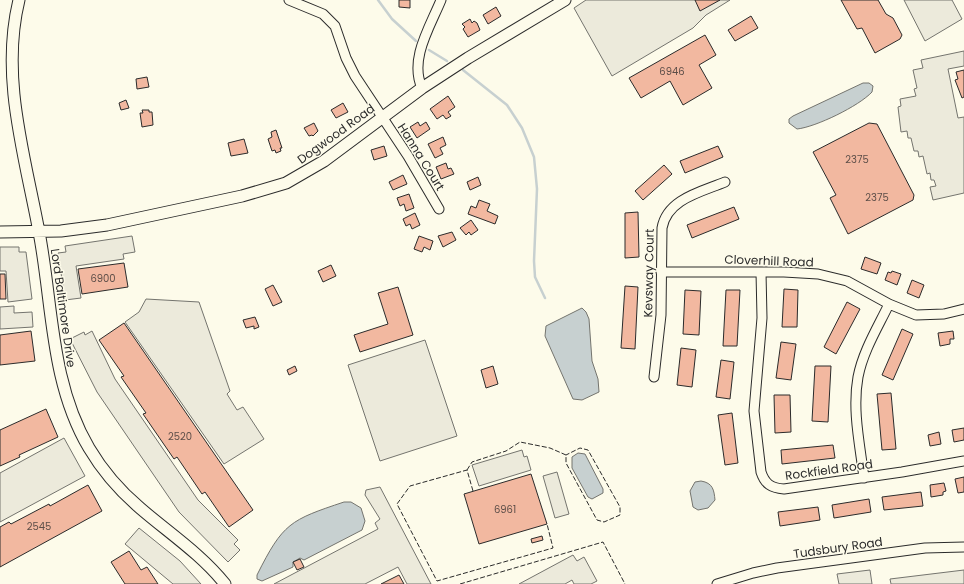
<svg xmlns="http://www.w3.org/2000/svg" width="964" height="584" viewBox="0 0 964 584" font-family="Poppins,sans-serif">
<rect width="100%" height="100%" fill="#fdfbea"/>
<!-- parking -->
<path fill="#eceadb" stroke="#74746e" d="M586,0H730L706,15L693,28L612,76L574,8Z
M904,0H952L962,19L925,41Z
M964,51V66L948,69L958,118L964,117V193L933,200L930,187L936,186L934,180H931L930,173L927,174L923,156L919,157L918,151H914L911,138H908L907,131L901,132L898,107L901,106L900,99L916,96L914,89L917,88L913,70L923,68L921,60Z
M132,236L135,252L123,254L124,259L76,266L81,298L65,300L58,253L66,252L65,246Z
M0,247H19V252H26L32,299L8,302L6,271H0Z
M146,299L199,302L230,391L227,394L237,410L243,407L264,439L224,464L125,322L139,312Z
M14,306V313L32,312L33,327L0,329V307Z
M92,331L115,379L198,500L238,540L234,544L240,550L228,562L179,512L97,392L70,339L84,332L85,335Z
M425,340L457,436L380,461L348,365Z
M64,438L85,476L0,522V473Z
M522,450L524,457L527,456L531,470L479,486L472,465Z
M557,472L569,514L555,518L543,476Z
M380,487L431,584H407L398,567L365,584H274L378,529L375,523L380,519L365,495L366,490Z
M139,528L180,561L201,584H173L125,544Z
M573,555L577,561L584,557L597,581L591,584H574L572,580L565,584H519Z
M870,570L872,584H839L837,574Z
M964,570V584H891L890,579Z"/>
<!-- water -->
<path fill="#c7d0d0" stroke="#74746e" d="M863,83H869L873,86L872,92C859,106 816,127 797,129L789,123V119L793,116Z
M582,308L586,312L589,319L592,361L598,379L599,392L582,400L573,399L545,336L546,326Z
M578,453L585,454L603,489V493L592,499L588,497L572,468V457Z
M701,481C713,483 714,490 715,500L708,508L698,510L693,507L690,491L695,482Z
M344,502H351L361,508L365,521L362,530L304,560L300,558L293,562V567L262,581L257,579V575C283,523 290,520 344,502Z"/>
<g fill="none" stroke-linecap="round" stroke-linejoin="round">
<!-- stream -->
<path stroke="#c7d0d0" stroke-width="2.5" d="M378,0L392,19L416,41
M429,50L447,61
M463,70L507,105L522,128L534,157L537,189L534,261L535,277L545,298"/>
</g>
<!-- building -->
<path fill="#f2b8a0" stroke="#2b2b2b" d="M399,0H410V8L399,7Z
M695,0H720L700,11Z
M841,0H878L886,14L893,18L902,35L900,39L875,53L862,28L857,29Z
M496,7L501,16L488,24L483,15Z
M751,16L758,28L735,41L728,30Z
M470,19L472,23L474,21L477,23L480,30L468,37L463,29L465,27L462,24Z
M705,35L716,55L699,65L712,88L683,105L670,81L641,98L629,78Z
M964,70V97L962,98L955,80L958,79L956,72Z
M147,77L149,87L137,89L136,79Z
M448,96L455,107L448,112L451,116L446,119L443,115L437,119L430,109Z
M126,100L129,108L121,110L119,103Z
M343,103L348,112L336,118L331,110Z
M142,110H149V112H152L153,125L142,127L140,113H143Z
M418,122L420,126L426,122L430,129L417,138L410,127Z
M314,123L318,131L313,136L312,135L309,136L304,128Z
M869,123L877,124L914,195L913,200L848,234L830,198L836,195L813,152Z
M276,130L282,148H280L281,151L276,153L275,150L272,151L268,139L272,137L271,132Z
M443,137L446,145L440,148L443,154L435,158L428,144Z
M244,139L248,153L231,156L228,143Z
M384,146L387,156L374,160L371,150Z
M718,146L723,157L685,173L680,161Z
M446,163L448,169L451,168L454,174L441,179L436,167Z
M664,165L672,174L643,200L635,191Z
M403,175L407,184L393,190L389,182Z
M478,177L481,185L470,190L467,182Z
M409,194L414,208L406,211L404,204L400,206L397,198Z
M479,200L490,204L487,211L498,216L495,224L468,214L471,206L476,208Z
M734,207L739,219L692,238L687,225Z
M638,212L639,257L625,258V213Z
M415,213L420,225L412,229L410,224L406,226L403,219Z
M471,220L478,230L471,235L469,232L466,235L460,228Z
M452,232L456,240L443,247L438,236Z
M419,236L433,241L430,250L424,247L422,252L414,249Z
M865,257L881,263L877,274L861,269Z
M124,263L128,287L82,294L78,269Z
M331,265L336,276L323,282L318,271Z
M892,271L901,274L897,285L885,280L888,272L891,273Z
M0,274H5L6,299H0Z
M912,280L924,285L919,298L907,293Z
M273,285L282,302L273,306L265,289Z
M625,286L638,287L635,349L621,348Z
M398,287L413,335L360,352L354,335L388,324L378,293Z
M784,289L798,290L797,327H782Z
M685,290L701,291L699,335L683,334Z
M726,290H740L737,346H723Z
M847,302L860,309L836,354L824,347Z
M255,317L259,327L254,329V326L246,328L243,320Z
M124,323L253,510L229,527L205,492L202,494L177,457L174,459L143,414L146,413L121,377L124,376L99,340Z
M902,329L913,334L893,380L882,375Z
M31,331L35,361L0,365V335Z
M953,331L954,339H950V344L940,346L938,333Z
M781,342L796,344L791,380L776,378Z
M681,348L696,350L692,387L677,385Z
M721,360L734,362L730,399L716,397Z
M295,366L297,371L289,375L287,370Z
M493,366L498,384L486,388L481,370Z
M815,366H831L828,422L812,421Z
M891,393L896,449L882,450L877,394Z
M774,395H790L791,432L775,433Z
M46,409L58,437L19,455L20,457L0,466V430Z
M732,413L738,463L725,465L718,415Z
M964,428V440L954,442L952,430Z
M939,432L941,444L930,446L928,435Z
M833,445L835,458L782,464L781,450Z
M531,474L547,524L479,544L464,494Z
M964,477V492L958,493L955,479Z
M944,483L946,491L943,492V495L931,497L930,485Z
M88,485L102,511L0,567V527L9,522L11,524L49,504L50,506Z
M921,492L923,506L884,510L882,497Z
M869,499L871,512L834,518L832,505Z
M818,507L820,520L780,526L778,512Z
M542,536L543,540L532,543L531,539Z
M129,551L141,570L147,567L158,584H125L111,562Z
M300,559L304,567L297,570L293,562Z
M399,575L404,584H381Z"/>
<g fill="none" stroke-linecap="round" stroke-linejoin="round">
<defs>
<path id="minor" d="M289,0L323,14L335,26L346,58L355,76L408,156L439,209
M422,88C409,59 430,27 441,0
M661,272H784L818,274L847,281L889,304L916,315L944,314L964,309
M761,272L762,318L754,411L761,472C765,484 771,488 784,489L902,472L964,461
M654,377L661,315L662,228C667,199 701,192 725,182
M864,478C860,445 852,410 858,377C863,351 878,327 889,304
M717,584L753,573L777,568L925,548L964,547"/>
<path id="major" d="M19,0C0,77 25,156 39,232C53,305 50,382 89,448C102,470 120,491 140,508C169,533 201,554 225,584
M0,232L61,231L107,225L242,196L286,183L324,161L422,88L468,58L565,0"/>
</defs>
<!-- minor casing -->
<use href="#minor" stroke="#2b2b2b" stroke-width="11"/>
<!-- major casing -->
<use href="#major" stroke="#2b2b2b" stroke-width="13"/>
<!-- minor -->
<use href="#minor" stroke="#fdfbea" stroke-width="9"/>
<!-- major -->
<use href="#major" stroke="#fdfbea" stroke-width="11"/>
<!-- fence -->
<path stroke="#2b2b2b" stroke-width="1" stroke-dasharray="5 2" stroke-linecap="butt" d="M467,470L472,462L506,451L520,442L550,448L566,455V463L597,520L604,522L620,515V507L588,450L580,448L566,455
M473,491L467,470L410,486L397,504L437,581L553,548L547,524
M460,584L603,542L625,584"/>
</g>
<g text-anchor="middle" stroke-width="3" stroke-linejoin="round" paint-order="stroke">
<!-- number labels -->
<g font-size="10" fill="#5d4e48">
<text x="672" y="75">6946</text>
<text x="857" y="163">2375</text>
<text x="877" y="201">2375</text>
<text x="103" y="282">6900</text>
<text x="180" y="440">2520</text>
<text x="505" y="513">6961</text>
<text x="39" y="530">2545</text>
</g>
<!-- street labels -->
<g font-size="12" fill="#2b2b2b" stroke="#fdfbea">
<text transform="translate(336 134) rotate(-36)" y="4">Dogwood Road</text>
<text transform="translate(421 157) rotate(58)" y="4">Hanna Court</text>
<text transform="translate(769 261) rotate(2)" y="4">Cloverhill Road</text>
<text transform="translate(649 273) rotate(-89)" y="4">Kevsway Court</text>
<text transform="translate(63 308) rotate(82)" y="4">Lord Baltimore Drive</text>
<text transform="translate(829 470) rotate(-8)" y="4">Rockfield Road</text>
<text transform="translate(838 548) rotate(-8)" y="4">Tudsbury Road</text>
</g>
</g>
</svg>
